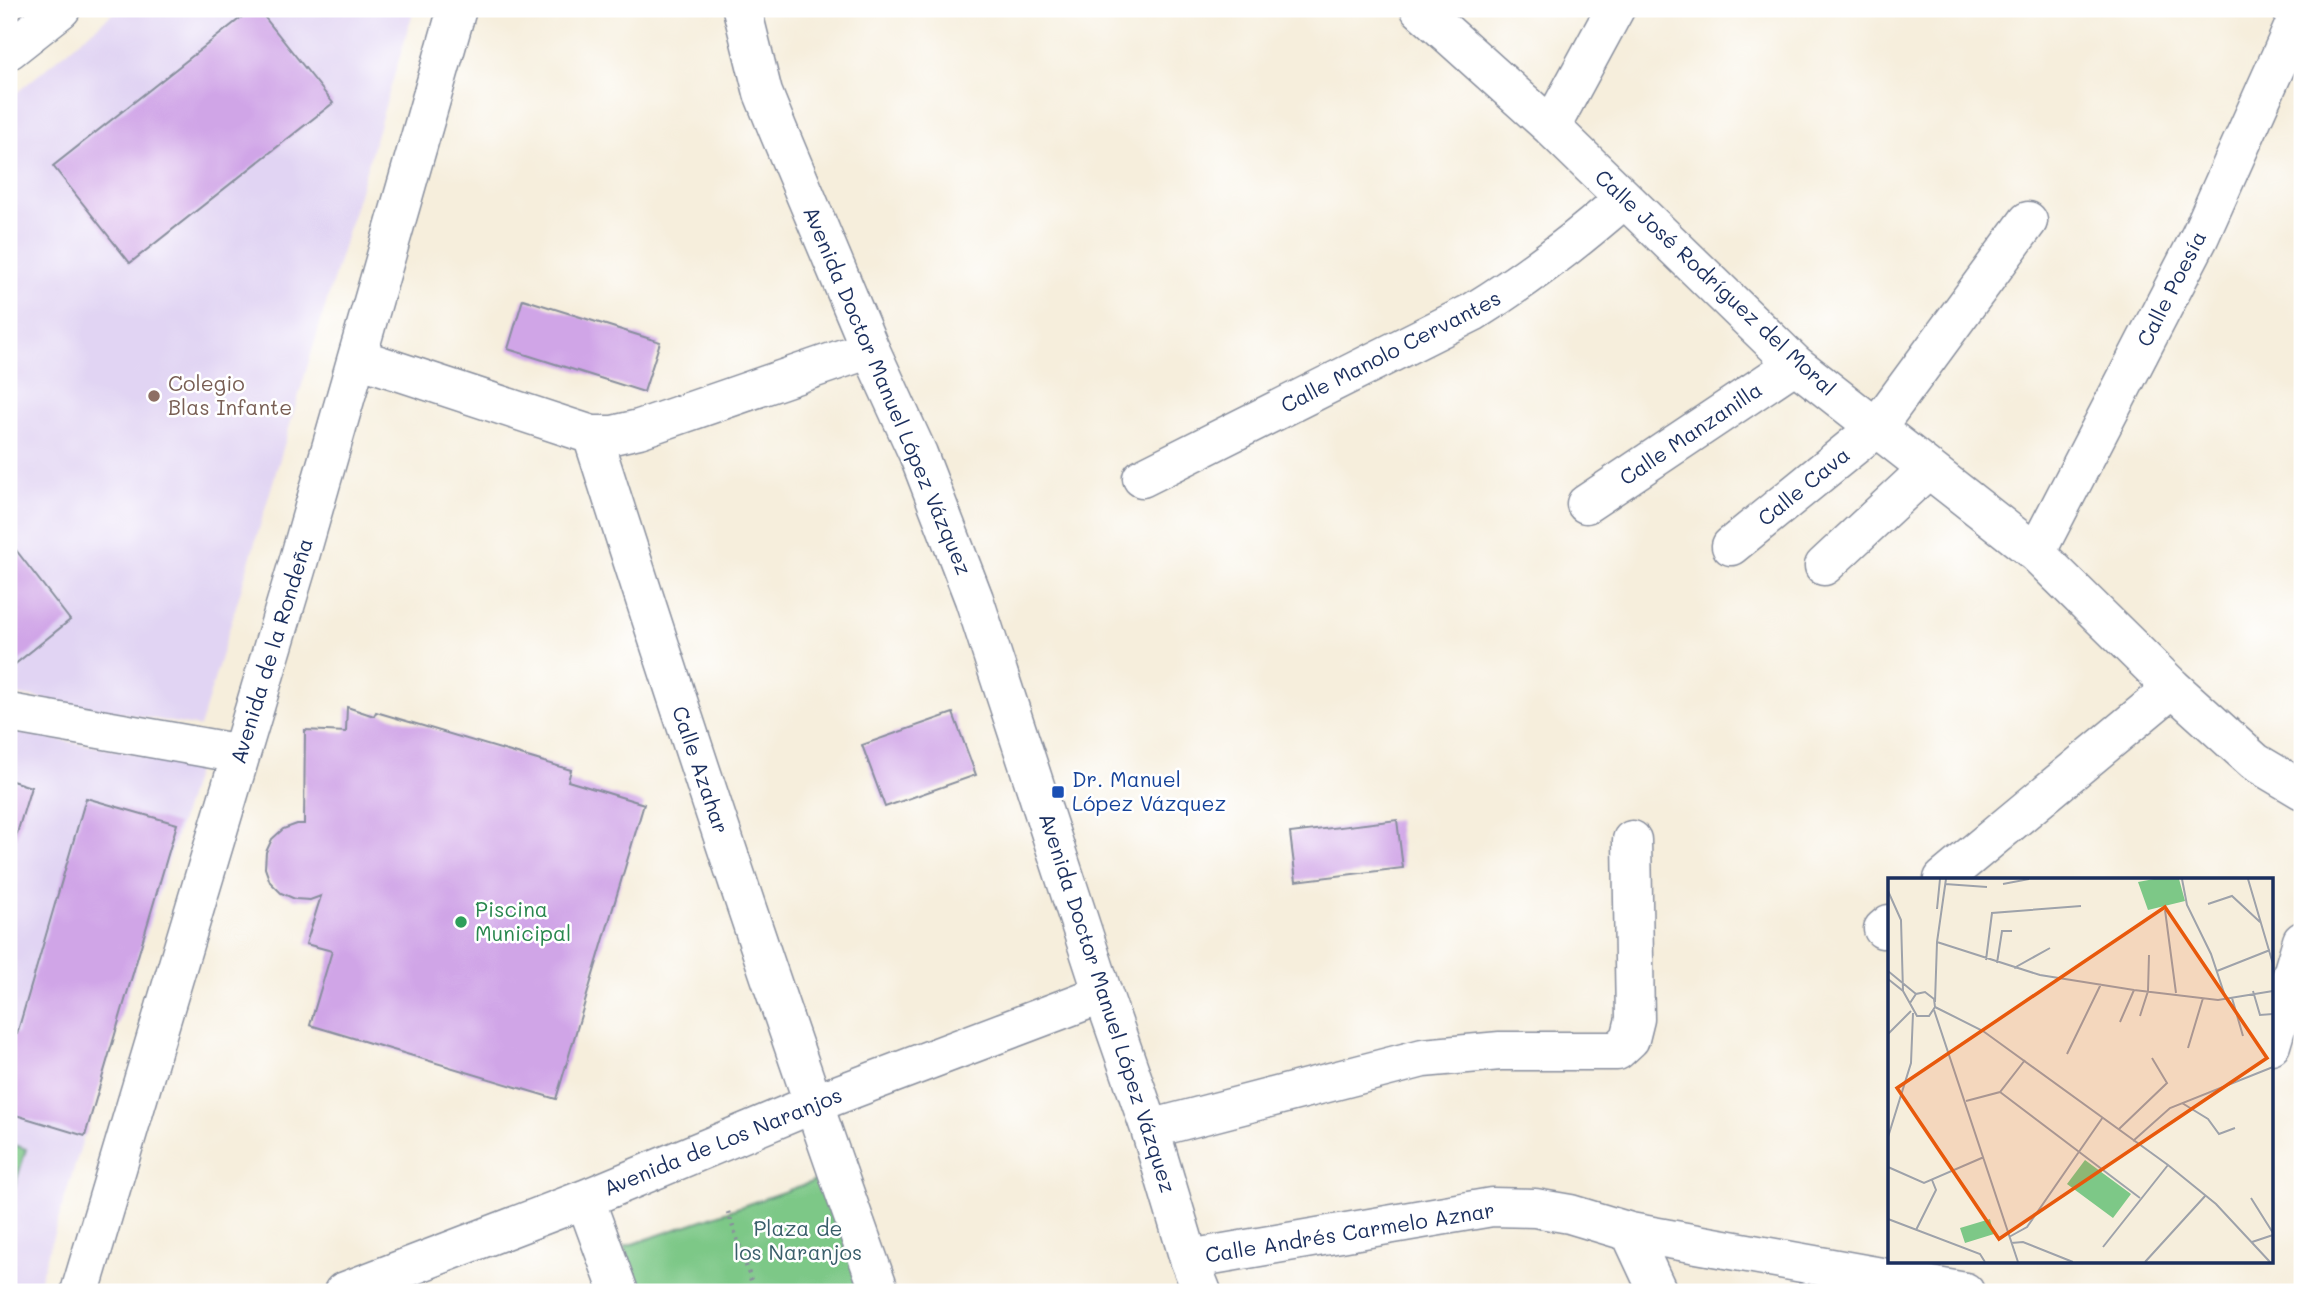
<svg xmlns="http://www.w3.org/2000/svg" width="2311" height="1301" viewBox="0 0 2311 1301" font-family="Mali,sans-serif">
<rect width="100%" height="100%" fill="#fff"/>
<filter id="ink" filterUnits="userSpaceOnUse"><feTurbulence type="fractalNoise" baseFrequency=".0143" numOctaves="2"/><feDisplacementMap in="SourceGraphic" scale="14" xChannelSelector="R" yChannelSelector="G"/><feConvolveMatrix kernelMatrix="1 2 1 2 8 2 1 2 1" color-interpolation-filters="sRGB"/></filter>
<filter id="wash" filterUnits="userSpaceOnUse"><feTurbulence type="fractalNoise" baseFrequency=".00686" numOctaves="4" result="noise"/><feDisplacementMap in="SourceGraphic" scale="28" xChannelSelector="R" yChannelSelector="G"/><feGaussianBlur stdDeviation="1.57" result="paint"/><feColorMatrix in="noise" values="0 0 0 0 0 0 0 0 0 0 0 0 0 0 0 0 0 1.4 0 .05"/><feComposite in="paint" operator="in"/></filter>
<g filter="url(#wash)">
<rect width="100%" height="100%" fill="#f6eedc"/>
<!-- built -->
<path fill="#e1d4f3" d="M118,9H414L200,727L9,693V99Z
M9,731L198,765L36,1292H9Z"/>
<!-- green -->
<path fill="#7dc887" stroke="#4c7c72" stroke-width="2" d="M9,1143L26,1149L9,1205Z
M829,1176L870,1292H640L624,1247Z"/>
<g id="blocks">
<!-- building -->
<path fill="#d0a5e7" d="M252,9H258L333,103L130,263L53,166Z
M523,299L660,342L644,392L508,349Z
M9,541L70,620L14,665L9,658Z
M347,707L374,716L376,712L571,770L568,781L644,804L556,1099L310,1025L332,951L306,944L321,896L310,900L295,899L281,893L270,882L265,868L266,852L272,839L283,829L297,824H304L305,730L346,732Z
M953,713L976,775L885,807L862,745Z
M9,780L31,787L9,860Z
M86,798L177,824L85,1136L9,1113V1032L17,1034Z
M1397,820L1403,868L1296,881L1290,833Z"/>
</g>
</g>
<g filter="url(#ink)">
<use href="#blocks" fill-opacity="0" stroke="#888e9d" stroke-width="2"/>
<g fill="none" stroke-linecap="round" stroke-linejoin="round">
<defs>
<path id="minor" d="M742,9L763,93L778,130L870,349L918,454L974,599L1103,994L1150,1129L1189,1259L1202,1292
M1420,9L1551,127L1795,364L2036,553L2173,688L2255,762L2302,790
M9,50L61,9
M1551,127L1615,9
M358,358L592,435H613L639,429L870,349
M592,435C684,723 778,1009 880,1292
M1142,478L1473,312C1527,279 1576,241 1624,199
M1586,504L1795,364
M1731,546L1876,428L2028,221
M2036,553L2200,236L2297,19
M1824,566L1928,469
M9,713L241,754
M1943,879L2173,688
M1883,929L1889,924
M2271,1045L2302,941
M1150,1129L1423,1058L1500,1051H1617L1630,1039L1635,1019L1632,840
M585,1199L619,1292
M1630,1232L1658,1292
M1189,1259L1492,1207L1535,1208L1570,1214L1630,1232L1965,1292
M80,1292L298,563L457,9
M343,1292L585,1199L813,1104L1103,994"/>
</defs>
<!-- minor casing -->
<use href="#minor" stroke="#888e9d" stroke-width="41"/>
<!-- path -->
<path stroke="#888e9d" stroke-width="4.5" stroke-dasharray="2 5" stroke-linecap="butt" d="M728,1212L755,1292"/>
<!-- minor -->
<use href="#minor" stroke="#fff" stroke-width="38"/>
</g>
</g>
<!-- markers -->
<circle fill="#8d6e63" stroke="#fff" stroke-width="2.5" cx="154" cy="396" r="7"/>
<rect fill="#1a4fb4" stroke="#fff" stroke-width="2.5" x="1051" y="785" width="14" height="14" rx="3.5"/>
<circle fill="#2e9e5b" stroke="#fff" stroke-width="2.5" cx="461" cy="922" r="7"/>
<g text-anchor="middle" stroke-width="5" stroke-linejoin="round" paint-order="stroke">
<!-- street labels -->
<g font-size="21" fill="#1b2f5e" stroke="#fff">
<text transform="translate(1715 283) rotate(43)" y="7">Calle José Rodríguez del Moral</text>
<text transform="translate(2172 289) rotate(-63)" y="7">Calle Poesía</text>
<text transform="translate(1391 352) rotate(-27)" y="7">Calle Manolo Cervantes</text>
<text transform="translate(887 391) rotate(67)" y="7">Avenida Doctor Manuel López Vázquez</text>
<text transform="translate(1691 434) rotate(-34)" y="7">Calle Manzanilla</text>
<text transform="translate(1804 487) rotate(-39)" y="7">Calle Cava</text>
<text transform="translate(272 651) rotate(-73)" y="7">Avenida de la Rondeña</text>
<text transform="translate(700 770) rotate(71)" y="7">Calle Azahar</text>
<text transform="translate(1107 1003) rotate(72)" y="7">Avenida Doctor Manuel López Vázquez</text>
<text transform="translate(723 1142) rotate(-22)" y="7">Avenida de Los Naranjos</text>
<text transform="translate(1350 1233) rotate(-9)" y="7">Calle Andrés Carmelo Aznar</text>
</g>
<!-- education labels -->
<g font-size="21" fill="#785e54" stroke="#fff" text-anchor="start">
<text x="168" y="391">Colegio<tspan x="168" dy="24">Blas Infante</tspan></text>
</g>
<!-- transit labels -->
<g font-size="21" fill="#164399" stroke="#fff" text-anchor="start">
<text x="1072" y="787">Dr. Manuel<tspan x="1072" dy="24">López Vázquez</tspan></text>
</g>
<!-- leisure labels -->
<g font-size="21" fill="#27864d" stroke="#fff" text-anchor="start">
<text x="475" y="917">Piscina<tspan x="475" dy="24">Municipal</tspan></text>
</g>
<!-- park labels -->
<g font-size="21" fill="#385d6a" stroke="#fff">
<text x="798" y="1236">Plaza de<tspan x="798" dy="24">los Naranjos</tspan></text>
</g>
</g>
<!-- overview -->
<g transform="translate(1888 878)">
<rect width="385" height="385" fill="#f6eedc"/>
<path d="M266,1H291L297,23L260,32L250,4ZM197,282L243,316L225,340L179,306ZM102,341L106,356L77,365L72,350Z" fill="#7dc887"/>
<path fill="none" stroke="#9ea2aa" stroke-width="2" d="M294,1L299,27L323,76L338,121M360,1L385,86M57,6L99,9M115,6L141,1M0,13L13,42L15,113M320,26L344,18L372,44M49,31L52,1M277,32L288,115M49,64L152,97L246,112L330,122L385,113M98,82L104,35L193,28M109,85L114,53H124M126,90L162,70M0,93L28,116M329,93L382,72M0,101L15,113L29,138H41L47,129L46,121L37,114L28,116L22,125M365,113L372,137L385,136M344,120L355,158M47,124L49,64L58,1M47,129L95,153L280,287L328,326L382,384M46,132L130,384M252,138L260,113L261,77M232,144L246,112M0,156L23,133M300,170L315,120M179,176L213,106M112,214L252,320M78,223L112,214L137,182M294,225L320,241L331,256L347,250M231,251L279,205L264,180M0,259L23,185L25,135M245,263L282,230L385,189M0,289L36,305L96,279M363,320L385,355M0,341L92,376L97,384M28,352L48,312L44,302M121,359L139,349L215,239M364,364L385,357M123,365L135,364L185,384M215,369L280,287M257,384L318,317"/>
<path fill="#e8590c" fill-opacity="0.15" stroke="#e8590c" stroke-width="3.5" d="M277,29L379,180L111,361L9,210Z"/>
<rect width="385" height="385" fill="none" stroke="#1b2f5e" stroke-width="3.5"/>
</g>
<!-- margin -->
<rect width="2311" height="1301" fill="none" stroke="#fff" stroke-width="35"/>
</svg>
